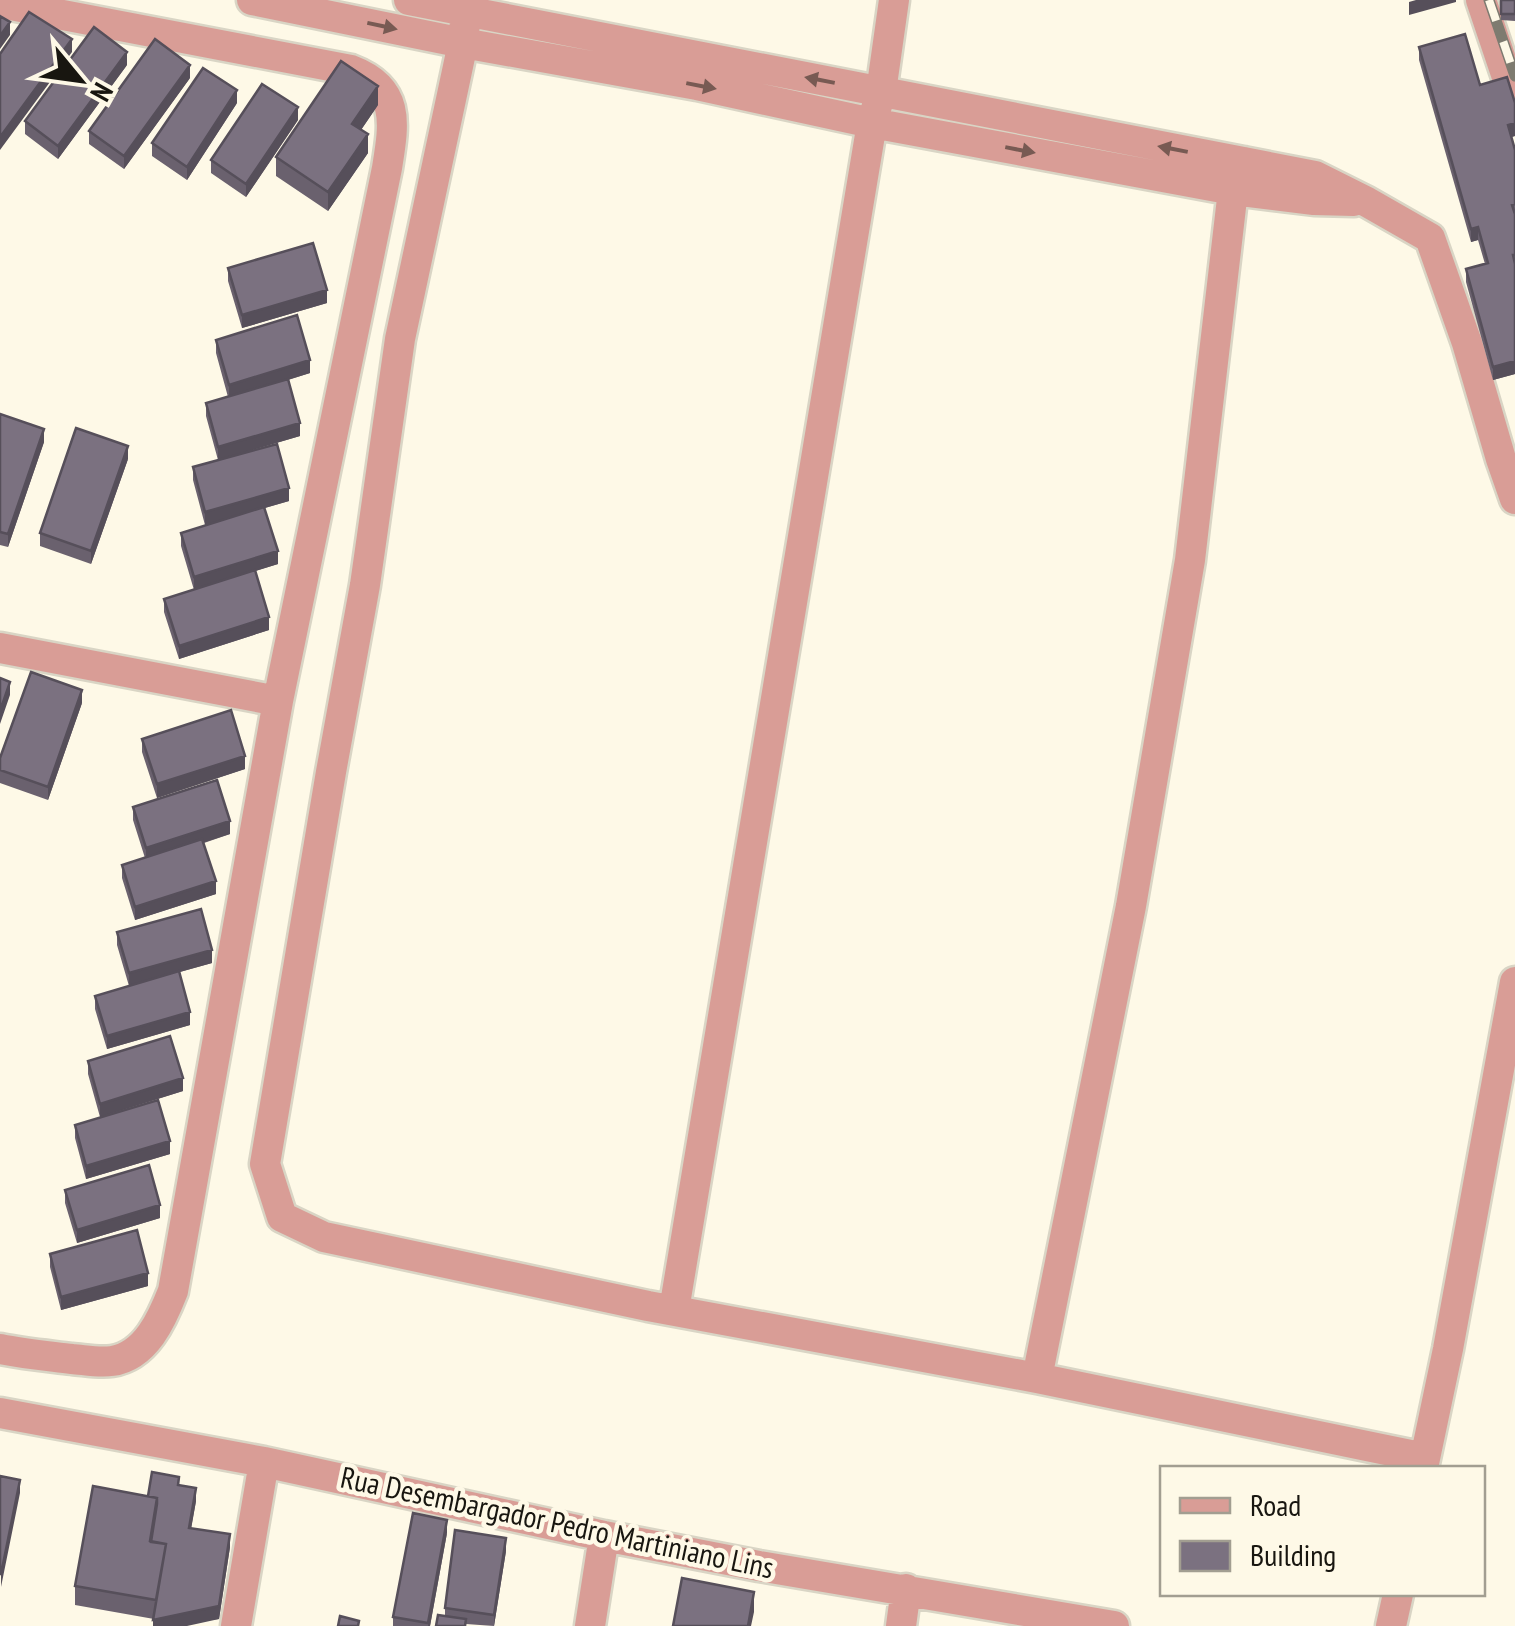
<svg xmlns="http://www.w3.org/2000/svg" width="1515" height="1626" viewBox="0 0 1515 1626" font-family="'PT Sans Narrow',sans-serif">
<rect width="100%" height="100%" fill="#fef9e7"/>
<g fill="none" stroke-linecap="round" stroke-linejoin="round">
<defs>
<path id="minor" d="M252,0L463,43L697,85L872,123L1233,190L1314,200L1354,201
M409,0L1315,176L1367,202L1430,238L1467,343L1501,459L1515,499
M467,0L463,43L400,339L365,585L331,772L265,1164L282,1217L324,1237L648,1306L1037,1378L1425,1458
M1481,0L1515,101
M0,3L351,70C401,89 394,124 387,168L278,701L173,1291C162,1319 146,1356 112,1361C99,1363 85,1360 72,1359C48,1356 24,1354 0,1349
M0,648L278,701
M674,1310L872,123L881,92L894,0
M1037,1378L1131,906L1190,560L1233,190L1244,162
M0,1413L264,1462L604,1536L759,1566L1114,1626
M1423,1468L1448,1349L1515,982
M236,1626L264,1462
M590,1626L604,1536
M901,1626L906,1589
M1391,1626L1398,1594"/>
</defs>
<!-- minor casing -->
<use href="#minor" stroke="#d9d5c5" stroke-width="35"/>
<!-- minor -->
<use href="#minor" stroke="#d99d96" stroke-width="30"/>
<defs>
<path id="rail" d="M1489,0L1515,76"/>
</defs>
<!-- rail casing -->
<use href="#rail" stroke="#7e7b70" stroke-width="11"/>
<!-- rail -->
<use href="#rail" stroke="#fef9e7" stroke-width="8" stroke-dasharray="22" stroke-linecap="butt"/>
</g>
<!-- wall -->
<path fill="#6a616e" d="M1501,0H1515V21L1501,20Z
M1419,47L1480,85L1515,103V136L1511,137L1515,150V374L1493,380L1466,282V269L1485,264L1478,240L1471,242L1419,60Z
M127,65L58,159L25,134V121Z
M190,78L124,169L89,144V131Z
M237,103L187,180L152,156V143Z
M378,105L361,130L368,153L328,211L276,176V157Z
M298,120L246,197L211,173V160Z
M228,268L327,303L242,328L228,281Z
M216,340L310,373L288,380L300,436L218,460L206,416V403L228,397L216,353Z
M0,414L44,442L8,547L0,545Z
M128,459L91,564L40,546V533Z
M193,467L289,501L265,508L278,564L255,571L269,630L179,659L164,612V599L194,590L181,546V533L205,525L193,480Z
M82,703L48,800L0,783V758Z
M142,739L245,769L157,798L142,752Z
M133,807L230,834L204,843L216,894L135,920L122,878V865L145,858L133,820Z
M117,932L212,963L180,972L190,1025L107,1049L95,1009V996L129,986L117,945Z
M88,1061L183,1091L100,1117L88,1074Z
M75,1125L170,1154L86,1179L75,1138Z
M65,1190L160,1218L77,1243L65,1203Z
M50,1254L148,1286L61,1310L50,1267Z
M179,1485L196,1501L191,1528L230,1547L219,1619L153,1626L154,1619L75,1605V1586L148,1496Z
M447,1533L430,1626H393V1617Z
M506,1551L494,1626L466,1624V1626H436L445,1616V1608Z"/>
<!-- shaded-wall -->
<path fill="#564f5a" d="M1416,0H1456V2L1409,15V2Z
M10,22V35L0,49V36Z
M72,39V52L0,150V137Z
M127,52V65L58,159V146Z
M190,65V78L124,169V156Z
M378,86V105L352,143V124Z
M237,90V103L187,180V167Z
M298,107V120L246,197V184Z
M1515,123V136L1508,138V125Z
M368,134V153L328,211V192Z
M1478,227V240L1471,242V229Z
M327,290V303L242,328V315Z
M310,360V373L229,398V385Z
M1515,361V374L1493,380V367Z
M300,423V436L218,460V447Z
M44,429V442L8,547V534Z
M128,446V459L91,564V551Z
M289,488V501L205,525V512Z
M278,551V564L194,590V577Z
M269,617V630L179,659V646Z
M10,682V695L0,724V711Z
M82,690V703L48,800V787Z
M245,756V769L157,798V784Z
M230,821V834L146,861V848Z
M216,881V894L135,920V907Z
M212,950V963L129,986V973Z
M190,1012V1025L107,1049V1036Z
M183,1078V1091L100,1117V1104Z
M170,1141V1154L86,1179V1166Z
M160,1205V1218L77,1243V1230Z
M148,1273V1286L61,1310V1297Z
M20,1480V1493L1,1587V1574Z
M196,1488V1501L189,1541V1528Z
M447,1520V1533L430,1626H428Z
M230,1534V1547L219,1619L187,1626H153V1620Z
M506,1538V1551L494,1626V1615Z
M754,1592V1612L751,1626H748Z"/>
<!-- building -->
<path fill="#7b7180" stroke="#564f5a" stroke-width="2.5" d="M1501,0H1515V14H1501Z
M29,12L72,39L0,137V54Z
M0,16L10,22L0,36Z
M94,27L127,52L58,146L25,121Z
M1465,34L1480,85L1507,77L1515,103V123L1508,125L1515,150V204L1512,205L1515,214V255H1513L1515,264V361L1493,367L1466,269L1488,263L1478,227L1471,229L1419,47Z
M155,39L190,65L124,156L89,131Z
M341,61L378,86L352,124L368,134L328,192L276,157Z
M203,68L237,90L187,167L152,143Z
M262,84L298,107L246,184L211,160Z
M313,243L327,290L242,315L228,268Z
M297,315L310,360L229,385L216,340Z
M288,379L300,423L218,447L206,403Z
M0,414L44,429L8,534L0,532Z
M76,428L128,446L91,551L40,533Z
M277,444L289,488L205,512L193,467Z
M264,507L278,551L194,577L181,533Z
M255,570L269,617L179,646L164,599Z
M31,672L82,690L48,787L0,770V758Z
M0,678L10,682L0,711Z
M231,710L245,756L157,784L142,739Z
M217,780L230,821L146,848L133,807Z
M202,839L216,881L135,907L122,865Z
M201,909L212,950L129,973L117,932Z
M179,971L190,1012L107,1036L95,996Z
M170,1036L183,1078L100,1104L88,1061Z
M158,1100L170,1141L86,1166L75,1125Z
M149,1165L160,1205L77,1230L65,1190Z
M137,1230L148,1273L61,1297L50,1254Z
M152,1472L179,1477L178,1485L196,1488L189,1528L230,1534L219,1606L153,1620L166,1544L151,1542L157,1504V1498L148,1496Z
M0,1476L20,1480L1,1574L0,1573Z
M93,1486L157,1498L150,1541L166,1544L156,1600L75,1586Z
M413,1513L447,1520L428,1623L393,1617Z
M455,1530L506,1538L494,1615L445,1608Z
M682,1578L754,1592L748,1626H673Z
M438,1615L466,1619L465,1626H436Z
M340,1616L359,1621L358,1626H338Z"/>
<!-- one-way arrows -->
<defs><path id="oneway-solid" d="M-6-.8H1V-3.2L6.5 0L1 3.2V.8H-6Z" transform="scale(2.5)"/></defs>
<g fill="#785a53">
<use href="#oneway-solid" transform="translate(382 26) rotate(12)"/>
<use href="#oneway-solid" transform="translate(820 80) rotate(-169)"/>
<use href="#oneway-solid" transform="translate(701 86) rotate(11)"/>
<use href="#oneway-solid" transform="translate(1173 149) rotate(-169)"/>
<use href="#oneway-solid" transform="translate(1020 150) rotate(11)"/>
</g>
<g text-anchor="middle" stroke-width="9" stroke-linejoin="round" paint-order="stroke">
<!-- street labels -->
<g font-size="30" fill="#181610" stroke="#fef9e7">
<text transform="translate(557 1523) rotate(12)" y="10">Rua Desembargador Pedro Martiniano Lins</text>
</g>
</g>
<!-- legend -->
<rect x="1160" y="1466" width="325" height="130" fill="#fef9e7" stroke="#a29e91" stroke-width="2.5"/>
<rect x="1180" y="1498" width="50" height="15" fill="#d99d96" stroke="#a29e91" stroke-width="2.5"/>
<text x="1250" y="1516" font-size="30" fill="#181610">Road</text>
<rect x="1180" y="1541" width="50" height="30" fill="#7b7180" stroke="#a29e91" stroke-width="2.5"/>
<text x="1250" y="1566" font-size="30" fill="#181610">Building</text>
<!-- north arrow -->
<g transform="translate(80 80) rotate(119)" stroke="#fef9e7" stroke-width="8" paint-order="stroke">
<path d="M0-8L18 38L0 25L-18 38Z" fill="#181610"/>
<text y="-15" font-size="28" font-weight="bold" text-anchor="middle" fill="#181610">N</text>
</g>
</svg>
